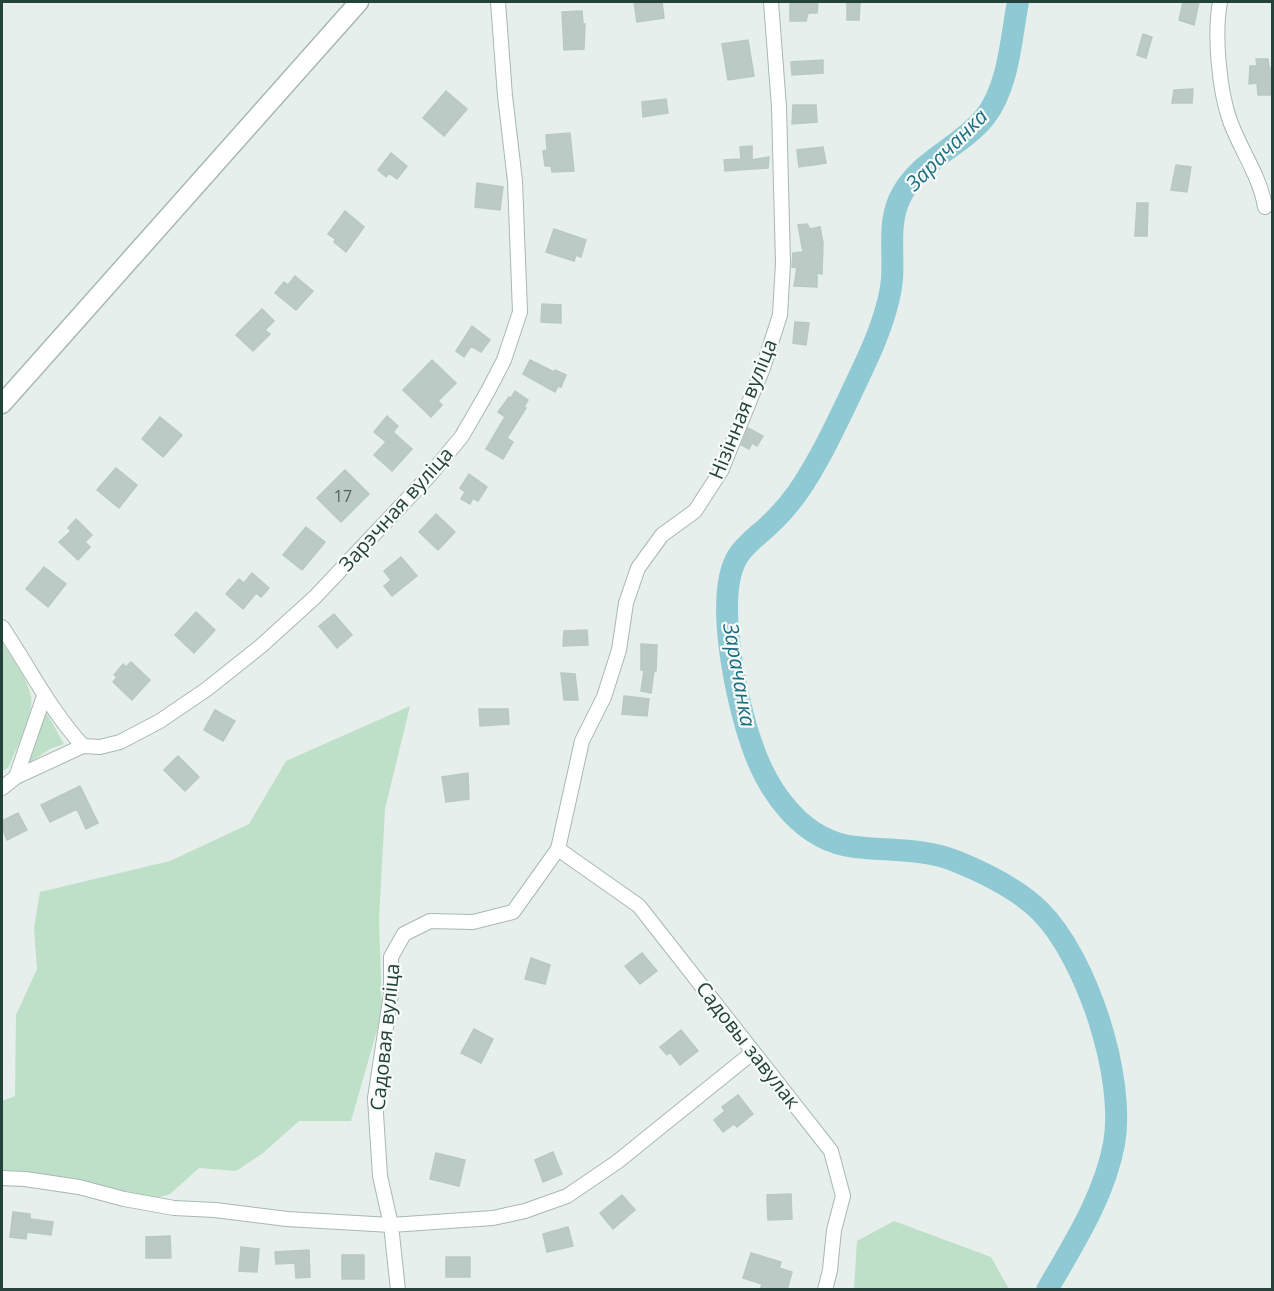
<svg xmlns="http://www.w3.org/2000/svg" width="1274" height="1291" viewBox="0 0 1274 1291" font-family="'Open Sans',sans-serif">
<rect width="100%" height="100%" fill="#e6efeb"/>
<!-- green -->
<path fill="#bfe0c8" d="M2,642C12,659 27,677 31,696C35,712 15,752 8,768L2,771Z
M410,706L385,809L379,919L382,1013L351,1121H299L263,1153L236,1171L199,1168L170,1194L151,1200L77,1179L2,1170V1101L15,1096L16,1015L37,969L34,928L40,892L170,861L249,824L286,761Z
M45,710L64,744L50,749L25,766Z
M894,1221L991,1257L1009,1289H854L857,1241Z"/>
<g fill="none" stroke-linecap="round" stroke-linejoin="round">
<!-- river -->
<path stroke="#8ec9d4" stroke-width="22" d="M1018,2C1011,38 1009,86 985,117C960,148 916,161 899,200C888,225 894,253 892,279C890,301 883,321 875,341C867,361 857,380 848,400C833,431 818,463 798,492C789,505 778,517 766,528C756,537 745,545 738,556C713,595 737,703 752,745C768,792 802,841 855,847C890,851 924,848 958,862C987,874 1018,889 1040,911C1087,958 1126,1078 1114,1144C1104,1197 1074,1243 1047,1290"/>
</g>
<!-- building -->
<path fill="#bbcac4" stroke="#b8c9c2" stroke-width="1.5" d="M634,2H662L664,18L637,22Z
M790,2H818L817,13H808L806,21H790Z
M847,2H860L859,20H847Z
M1183,2H1199L1194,25L1179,20Z
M582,11L583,24H585L584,49L564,50L562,12Z
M1143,34L1152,37L1146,58L1137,55Z
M748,40L754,76L728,80L722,44Z
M1256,59H1268L1269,68H1272V95H1258L1257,83L1249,84L1250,66H1257Z
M823,60V73L792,75L791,62Z
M1193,89L1192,103H1172L1174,90Z
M446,91L467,109L444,136L423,118Z
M666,99L668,113L643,117L642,102Z
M793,105H816L817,122L792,124Z
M570,133L574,171L552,172L551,166H545L543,151L547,150L546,135Z
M752,146V160L769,157L768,168L725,171L724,160L741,159L740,147Z
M823,147L826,163L799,167L797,150Z
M391,153L407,166L397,179L389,173L386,177L378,170Z
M1176,165L1191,167L1187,192L1171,190Z
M477,183L503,187L500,210L475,207Z
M1137,203H1148L1147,236H1135Z
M345,211L364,227L346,252L334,242L335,239L328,234Z
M807,224L810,229L820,227L823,243L822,274L817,273V287L794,286L797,268L792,267L793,253L803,252L798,225Z
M554,229L586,240L581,257L576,255L574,261L546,252Z
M295,276L313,291L296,310L275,293L284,282L288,285Z
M542,304L561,305V323L541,322Z
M262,309L274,321L265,330L270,334L253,351L236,335Z
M795,322L809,323L806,345L793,343Z
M472,326L490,340L481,352L471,346L464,357L456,351Z
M432,360L456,383L438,401L442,405L431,417L403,390Z
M530,360L554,372L555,370L566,375L561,387L558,386L555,392L523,374Z
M515,391L528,400L524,407L526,408L507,438L513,442L503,459L486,449L505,417L498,412L509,397L511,398Z
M387,416L398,426L393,432L412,449L392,471L374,455L386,442L374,432Z
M160,417L182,435L163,457L142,439Z
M748,428L763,436L757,446L752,443L749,449L741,445Z
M116,468L137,485L119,508L97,490Z
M345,470L369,494L341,522L317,498Z
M469,474L487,487L478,501L473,498L470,504L461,499L465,492L460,488Z
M436,514L455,532L438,550L419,532Z
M76,519L92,535L85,542L90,547L78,560L59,542L71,531L68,528Z
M306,527L325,542L302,570L283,555Z
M401,557L417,576L392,596L384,586L391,580L384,571Z
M44,567L66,584L48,607L26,589Z
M252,573L269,588L261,597L256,593L243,609L226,594L239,579L244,583Z
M196,612L215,630L194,653L175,635Z
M334,614L352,635L337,648L319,626Z
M587,630L588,645L563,646L564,631Z
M641,644L657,645L656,671H654L651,693L641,691L644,670H641Z
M131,662L150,680L132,700L113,682L117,677L114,675L123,664L126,667Z
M561,673L575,674L578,700H564Z
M624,696L649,699L647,716L622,714Z
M479,709H508L509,724L480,726Z
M215,710L235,721L223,741L204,730Z
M178,756L199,777L185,791L164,770Z
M468,773L469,799L446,802L442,777Z
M80,786L98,823L86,829L77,809L50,822L41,805Z
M18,813L27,830L7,840L2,827V821Z
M642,953L657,971L640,984L625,966Z
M531,958L550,965L545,984L525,979Z
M474,1029L493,1039L481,1063L461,1053Z
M681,1030L698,1051L680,1065L670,1052L667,1055L660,1047Z
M738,1095L753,1114L737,1127L734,1124L723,1132L714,1120L725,1111L722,1107Z
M553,1152L562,1174L543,1182L535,1160Z
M436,1153L465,1160L459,1186L430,1179Z
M791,1194L792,1219L768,1220L767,1195Z
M622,1195L635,1210L613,1229L600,1213Z
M13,1212L30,1214V1219L53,1222L51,1235L27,1232L26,1239L10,1237Z
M568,1227L573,1246L547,1252L543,1234Z
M170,1236L171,1258H146V1237Z
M241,1247L259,1249L257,1272L239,1271Z
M309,1250L310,1277L296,1278L295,1263L276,1264L275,1252Z
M751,1253L781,1262L779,1268L792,1272L787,1290H760L762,1284L743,1278Z
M342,1255H364V1279H342Z
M446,1257H470V1277H446Z"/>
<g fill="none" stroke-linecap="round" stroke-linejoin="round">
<defs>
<path id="minor" d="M1220,2C1214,34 1219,90 1230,121C1241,151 1260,176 1265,207
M2,627C29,667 50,710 83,746L100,747L120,742L160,721L207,689L261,646L315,597L430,475L462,436L488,391L504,360L520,312L515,181L505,96L498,2
M44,696L16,777L83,746
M2,788L16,777
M558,849L639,906L831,1151L843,1196L834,1230L830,1270L825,1290
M2,1178L25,1179L79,1187L124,1199L174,1208L215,1210L287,1219L391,1225L493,1218L525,1211L567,1196L617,1162L752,1053
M398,1290L391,1225L380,1176L375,1098L391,994V957L404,934L430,921L473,922L513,912L558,849L582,741L604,697L619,650L626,603L638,568L662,535L695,511L721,471L763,368L780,315L783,263L779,107L771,2"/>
<path id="tertiary" d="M2,404L359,2"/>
</defs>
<!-- minor casing -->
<use href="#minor" stroke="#a8b8b2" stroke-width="16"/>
<!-- tertiary casing -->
<use href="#tertiary" stroke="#a8b8b2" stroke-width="21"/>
<!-- minor -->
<use href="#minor" stroke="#fff" stroke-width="14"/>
<!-- tertiary -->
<use href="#tertiary" stroke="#fff" stroke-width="18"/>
</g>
<g text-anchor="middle" stroke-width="4.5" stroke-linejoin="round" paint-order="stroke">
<!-- number labels -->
<g font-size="16" fill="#4a645c">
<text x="343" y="502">17</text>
</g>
<!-- street labels -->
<g font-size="20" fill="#24423a" stroke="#f7fbf9">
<text transform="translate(743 409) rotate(-68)" y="7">Нізінная вуліца</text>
<text transform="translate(396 509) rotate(-48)" y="7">Зарэчная вуліца</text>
<text transform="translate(385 1037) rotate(-84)" y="7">Садовая вуліца</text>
<text transform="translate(748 1045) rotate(52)" y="7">Садовы завулак</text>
</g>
<!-- water labels -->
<g font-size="21" font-style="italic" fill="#1c6f80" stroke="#f7fbf9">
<text transform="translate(947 150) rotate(-45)" y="7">Зарачанка</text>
<text transform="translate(739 675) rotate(80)" y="7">Зарачанка</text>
</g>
</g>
<!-- border -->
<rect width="1274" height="1291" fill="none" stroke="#24423a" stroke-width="6"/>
</svg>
